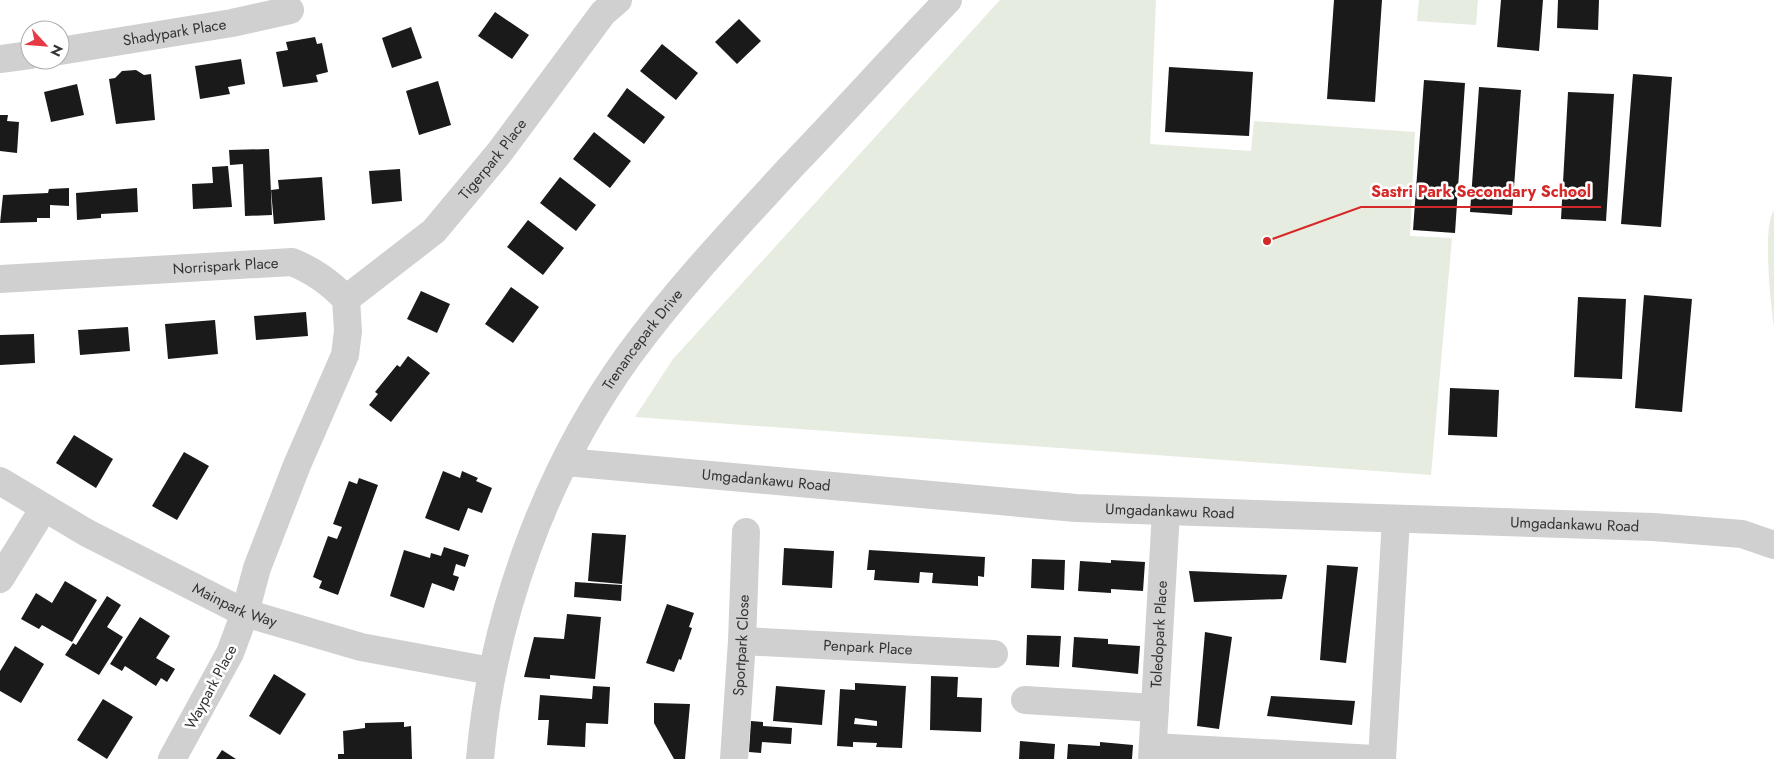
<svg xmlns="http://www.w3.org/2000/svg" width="1774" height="759" viewBox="0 0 1774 759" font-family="Jost,sans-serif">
<rect width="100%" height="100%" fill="#fff"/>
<!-- green -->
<path fill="#e6ecdf" d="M1000,0H1156L1150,144L1251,151L1254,121L1415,132L1410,236L1452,238L1431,475L635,417L673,359Z
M1419,0H1478L1476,25L1417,21Z
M1774,210V327C1771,304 1762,228 1774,210Z"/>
<!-- building -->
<path fill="#1a1a1a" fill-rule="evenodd" d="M1334,0H1382L1375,102L1327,99Z
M1501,0H1543L1539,51L1497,47Z
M1558,0H1599L1598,30L1557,28Z
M495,12L529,35L512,59L478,36Z
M739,19L761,41L737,64L715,42Z
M411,27L422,58L392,68L382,38Z
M315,37L317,44L322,43L328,72L316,75L318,82L283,87L276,52L288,50L286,42Z
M662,44L698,73L676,100L640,71Z
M241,59L245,84L228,87L230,94L200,99L195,66Z
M1169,67L1253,72L1249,136L1165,132Z
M136,70L144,75L151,74L155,120L116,124L109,79L115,78L122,71Z
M1633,74L1672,77L1661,227L1621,224Z
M1424,80L1465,83L1455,233L1413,230Z
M438,81L451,125L419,135L406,91Z
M77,84L84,115L51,122L44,92Z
M1479,87L1521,90L1512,215L1470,212Z
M627,88L665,117L644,144L607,116Z
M1568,92L1614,94L1606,221L1561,219Z
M0,115H8L7,121L19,122L17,153L0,151Z
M594,132L631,161L610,188L573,159Z
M269,149L272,215L245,216L243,164L230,165L229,150Z
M228,166L232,207L193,209L192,184L213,183L212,167Z
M400,169L402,201L372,204L369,171Z
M322,177L325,220L274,224L271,190L279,189L278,180Z
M560,177L596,205L576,231L540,203Z
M69,188V206L50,205V218H37V222L0,223L3,195L48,193L49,189Z
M137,188L138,212L101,214V218L77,220L76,193Z
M528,220L564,248L543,275L507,247Z
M511,287L539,307L513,343L485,324Z
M421,291L450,304L437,333L407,319Z
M1644,295L1692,299L1682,412L1635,408Z
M1578,297L1626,299L1622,379L1574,377Z
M306,312L308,336L256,340L254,316Z
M215,320L218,354L168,359L165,324Z
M128,327L130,351L80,355L78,330Z
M34,334L35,363L0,365V335Z
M408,356L430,373L391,422L369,405L378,394L375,392L397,365L400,367Z
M1450,388L1499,390L1497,437L1448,435Z
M74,435L113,459L96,488L56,463Z
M184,452L209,466L177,520L152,506Z
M443,471L460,478L462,471L478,478L476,481L492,488L482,513L468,508L459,531L425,518Z
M359,478L378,485L338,595L319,588L322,581L313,577L328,536L337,539L342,527L333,524L349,481L357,484Z
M592,533L626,535L622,584L588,581Z
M444,547L469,555L465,567L456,564L453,575L459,577L454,591L432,583L424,608L390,596L404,550L430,558L431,553L441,556Z
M784,548L834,551L832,588L782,585Z
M869,550L985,557L984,577L978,576V586L932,583L933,573L920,572L919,583L874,580L875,570H867Z
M1032,559L1065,560L1064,590L1031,588Z
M1111,560L1145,562L1143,591L1111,589V593L1078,591L1080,561L1111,563Z
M1327,565L1358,567L1346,663L1320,660Z
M1189,571L1287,575L1282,599L1194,602Z
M65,581L97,600L72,642L42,625L39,629L21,619L36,593L52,603Z
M575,582L622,585L621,601L574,597Z
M107,596L121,605L107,627L123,637L99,675L65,655L73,643L76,645Z
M667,604L694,613L689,627L692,628L681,660L679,659L674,672L646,663Z
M567,614L601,617L595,679L550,675V679L524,677L534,637L564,639Z
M140,617L170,636L156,658L175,669L167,682L161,678L156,686L125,666L122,671L110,664Z
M1205,632L1232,637L1219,729L1197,726Z
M1027,635L1061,636L1059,667L1026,665Z
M1074,637L1108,639V644L1140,646L1138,674L1072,667Z
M15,646L44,664L21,703L0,691V671Z
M274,674L306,694L280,735L249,716Z
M931,676L958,677L957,697L982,698L981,732L930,730Z
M855,683L906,686L902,748L876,747L877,743L853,742V747L837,746L840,689L855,690ZM855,718L877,721V726L854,724Z
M593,686L610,687L608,724L586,723L585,747L547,745L549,720H538L540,695L592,699Z
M776,686L825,690L822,725L773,721Z
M1271,696L1355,701L1352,725L1267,716Z
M103,699L133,717L107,759L77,740Z
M654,703L690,704L685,759H674L654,723Z
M751,721L763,722V726L792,728L791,744L762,742L761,753L749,752Z
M404,722V727L411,726L412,759H338V754H344L343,731L365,728V723Z
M1020,741L1055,744L1054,759H1019Z
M1100,742L1133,745L1132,759H1067L1068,744L1100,746Z
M222,750L236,759H216Z"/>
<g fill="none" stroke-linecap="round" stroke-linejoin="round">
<!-- minor -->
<g stroke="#d0d0d0" stroke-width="28">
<path id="s1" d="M60,51L232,23L290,10"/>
<path d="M0,59L30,55"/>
<path id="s2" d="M0,279L292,262C314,271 329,282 346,299L348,331L345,355L297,465L257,568L245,613L230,653L172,759"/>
<path id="s3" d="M346,299L434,231L499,153L603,13L618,0"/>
<path id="s4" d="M566,462L1076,508L1653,527L1742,534L1774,545"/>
<path id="s5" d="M0,481L87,533L245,613L361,647L491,671"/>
<path d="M0,579L44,508"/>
<path id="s6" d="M742,641L994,654"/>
<path d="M1025,700L1155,708"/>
<path d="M1153,747L1374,759"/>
<path id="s7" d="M480,759C492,617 546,470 629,355C678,288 735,228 791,167C844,112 895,55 948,0"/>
<path id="s8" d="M734,759L742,641L746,532"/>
<path id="s9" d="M1152,759L1166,511"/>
<path d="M1382,759L1396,519"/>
</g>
</g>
<g text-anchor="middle" stroke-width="5" stroke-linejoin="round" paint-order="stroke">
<!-- street labels -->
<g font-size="15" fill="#333" stroke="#fff">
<text dy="5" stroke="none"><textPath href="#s1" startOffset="116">Shadypark Place</textPath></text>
<text dy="5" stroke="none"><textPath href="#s3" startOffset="204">Tigerpark Place</textPath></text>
<text dy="5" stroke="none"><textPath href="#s2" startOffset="226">Norrispark Place</textPath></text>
<text dy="5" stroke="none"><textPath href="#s7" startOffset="456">Trenancepark Drive</textPath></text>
<text dy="5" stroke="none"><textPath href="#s4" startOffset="201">Umgadankawu Road</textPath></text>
<text dy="5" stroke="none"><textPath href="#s4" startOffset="606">Umgadankawu Road</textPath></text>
<text dy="5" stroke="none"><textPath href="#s4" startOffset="1011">Umgadankawu Road</textPath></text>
<text dy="5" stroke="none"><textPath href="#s5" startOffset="266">Mainpark Way</textPath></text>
<text dy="5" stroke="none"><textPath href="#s9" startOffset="125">Toledopark Place</textPath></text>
<text dy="5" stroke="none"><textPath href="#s8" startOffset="114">Sportpark Close</textPath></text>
<text dy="5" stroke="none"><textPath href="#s6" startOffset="126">Penpark Place</textPath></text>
<text transform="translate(211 687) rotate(-62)" y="5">Waypark Place</text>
</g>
</g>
<!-- callouts -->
<path fill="none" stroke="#d62828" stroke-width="2" d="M1267 241L1361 207H1601"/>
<circle fill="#d62828" stroke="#fff" stroke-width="2" cx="1267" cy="241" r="5"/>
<g font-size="16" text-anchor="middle" font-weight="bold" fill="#d62828" stroke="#fff" stroke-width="5" stroke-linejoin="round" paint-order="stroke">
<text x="1481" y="197">Sastri Park Secondary School</text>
</g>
<!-- north arrow -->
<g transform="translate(45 45) rotate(116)"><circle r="24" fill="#ffffff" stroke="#adadad"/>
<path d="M0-4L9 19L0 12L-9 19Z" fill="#e63946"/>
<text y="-8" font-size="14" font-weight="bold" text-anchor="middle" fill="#333333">N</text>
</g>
</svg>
